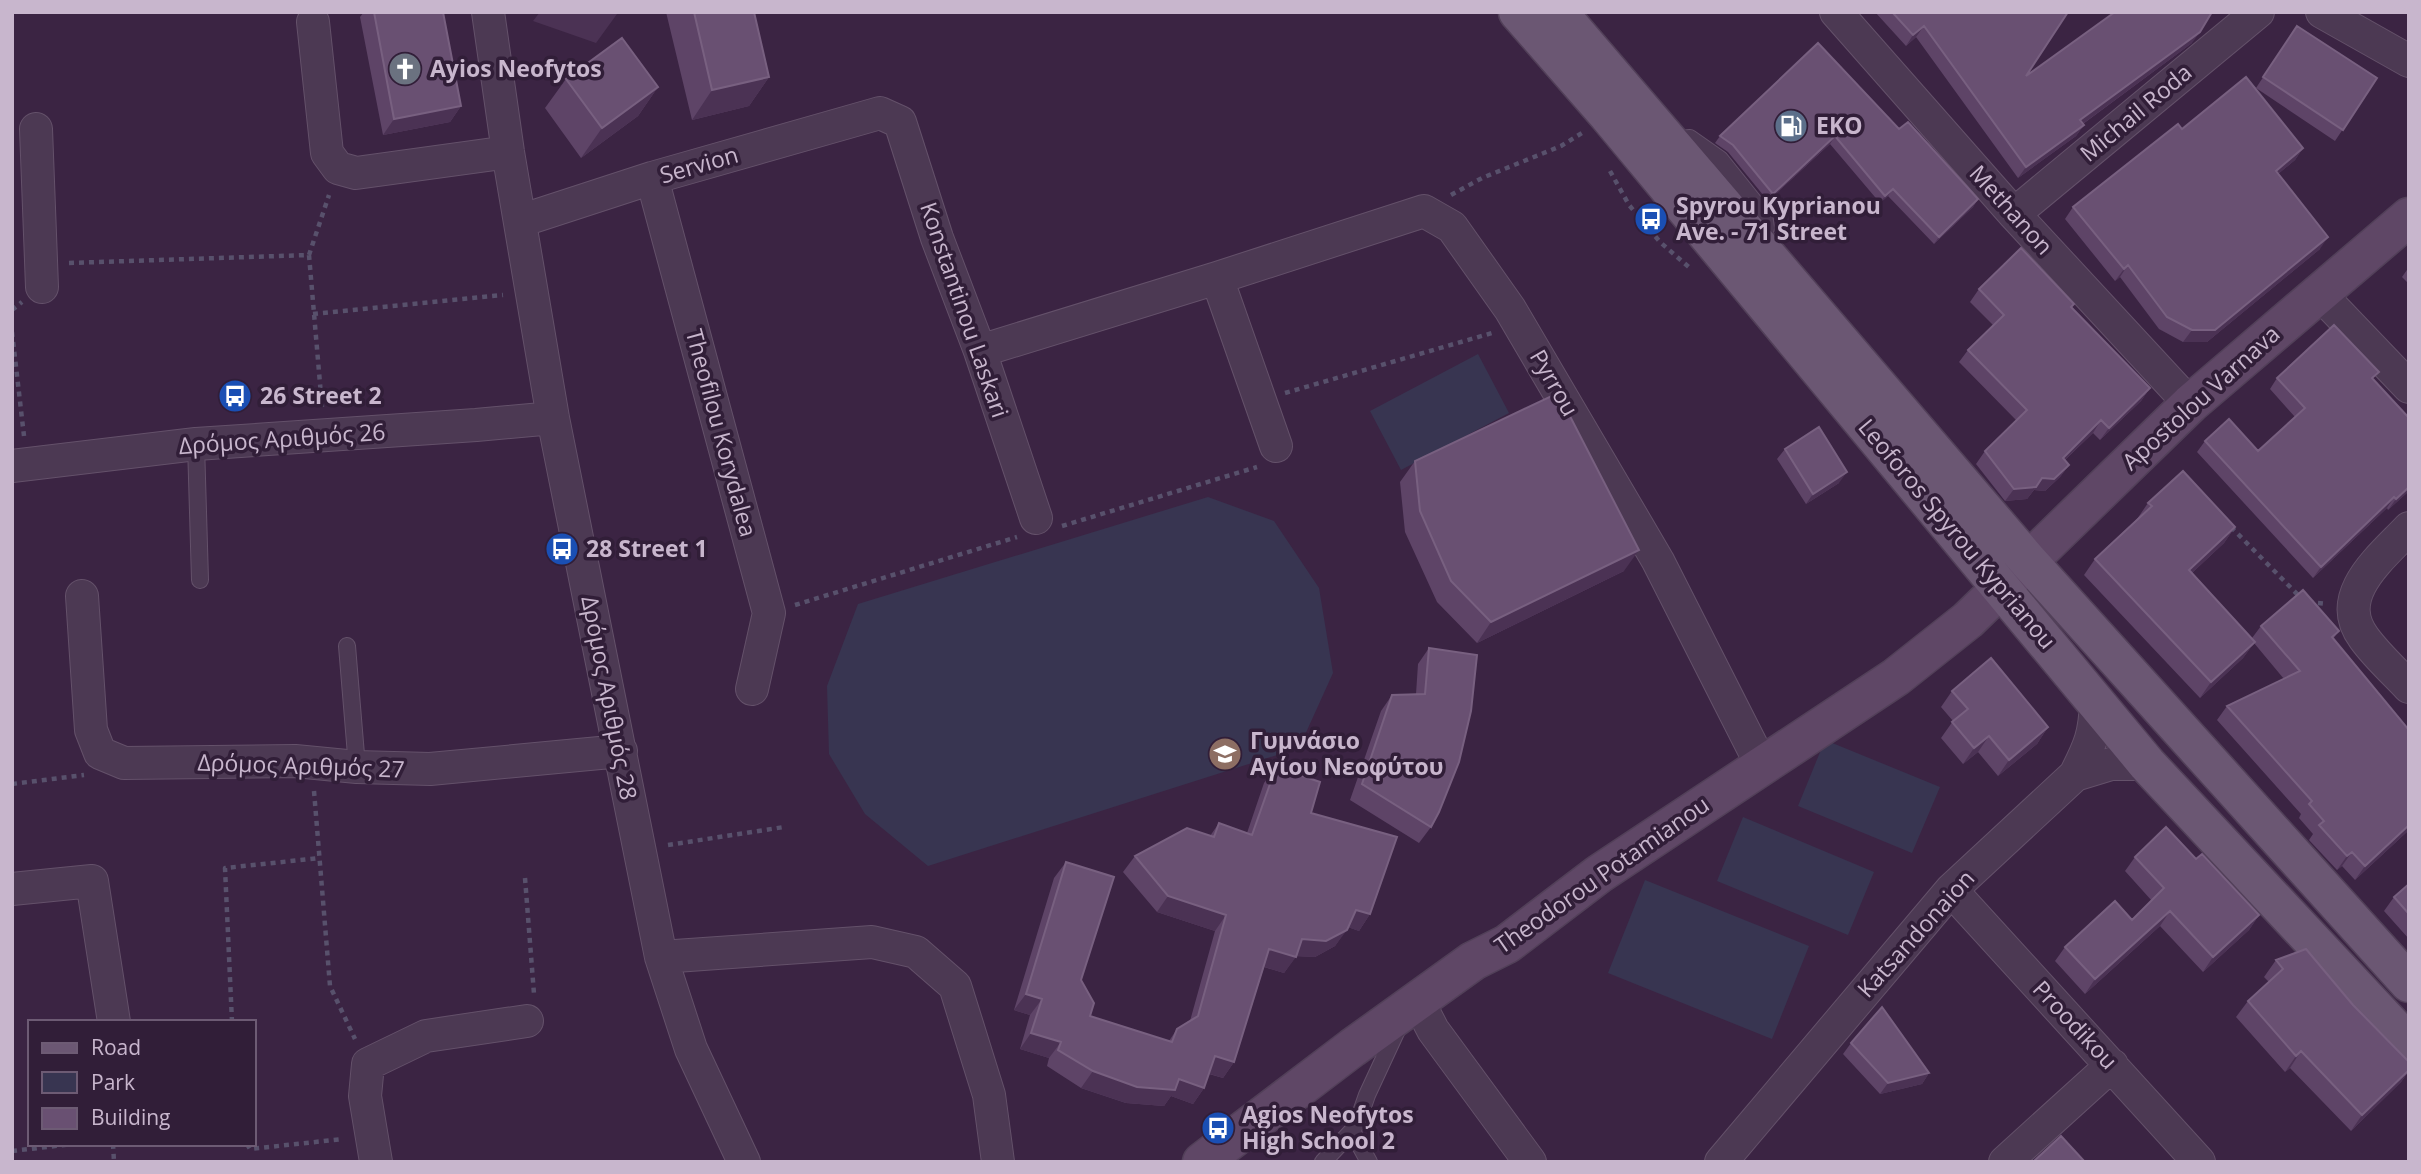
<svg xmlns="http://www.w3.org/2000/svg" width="2421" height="1174" viewBox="0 0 2421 1174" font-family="'Open Sans',sans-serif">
<rect width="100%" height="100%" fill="#3b2443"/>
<!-- green -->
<path fill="#383551" d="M1478,354L1509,413L1401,470L1370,411Z
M1208,497L1274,521L1319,588L1333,673L1299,748L928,866L865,814L829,754L827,686L858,604Z
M1825,740L1940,787L1912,853L1798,806Z
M1743,817L1874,872L1848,935L1717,881Z
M1645,880L1809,946L1772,1039L1608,973Z"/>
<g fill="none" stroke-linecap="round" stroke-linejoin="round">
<defs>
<path id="lane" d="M1671,140L1690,138L1720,159L1764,214L1766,228L1760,242
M196,444L200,580
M347,646L357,767
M1352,1131L1369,1162
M1323,1162L1352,1131L1359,1118L1367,1095L1399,1026"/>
<path id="street" d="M488,12L508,152L553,418L661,957L691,1049L744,1162
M1836,12L2014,214L2190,404
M2322,12L2409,61
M313,22L327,153L338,168L356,173L508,152
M36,129L42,287
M652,178L769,613L752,689
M2014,214L2258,12
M520,221L652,178L880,113L900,122L937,238L980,351L1036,518
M1217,278L1276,446
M2319,293L2409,387
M980,351L1217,278L1424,211L1452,227L1510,309L1658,561L1762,766
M12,466L196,444L476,425L553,418
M2409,528C2382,557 2332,595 2364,638C2377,656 2394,671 2409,687
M82,596L91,730L100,753L124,763L295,761L357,767L430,769L621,751
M2075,775C2090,746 2095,734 2096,701
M12,889L92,881L114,1022
M1951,890L2199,1162
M661,957L872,942L916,952L955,986L989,1095L998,1162
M1418,1001L1433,1030L1530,1162
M376,1162L365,1096L368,1064L426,1036L527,1021
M1721,1162L1951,890L2075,775L2111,764H2147
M2005,1162L2112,1065"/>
<path id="secondary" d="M1202,1162L1352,1048L1473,961L1507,944L1599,874L1896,677L1968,620L2190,404L2409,217"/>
<path id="primary" d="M1518,12L1608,115L2147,764L2409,1044
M1558,12L2028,561L2409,983"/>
</defs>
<!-- lane casing -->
<use href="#lane" stroke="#64516a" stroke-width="18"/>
<!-- street casing -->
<use href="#street" stroke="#64516a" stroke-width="34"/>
<!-- secondary casing -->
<use href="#secondary" stroke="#524059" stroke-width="41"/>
<!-- primary casing -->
<use href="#primary" stroke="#524059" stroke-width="41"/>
<!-- path -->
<path stroke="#58516c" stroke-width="4.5" stroke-dasharray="5 5" stroke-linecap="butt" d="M1610,171L1629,205L1660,242L1691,269
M1451,195L1482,178L1561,146L1582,133
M309,255L322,407
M69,263L309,255L329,195
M12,310L22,302
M313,314L503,295
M12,332L24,436
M1285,393L1492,333
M1062,526L1257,467
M2231,527L2301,598
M2308,602L2327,604
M795,605L1017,537
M12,784L84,775
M314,791L330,986L355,1039
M668,845L784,827
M525,878L534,994
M232,1022L225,868L320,858
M113,1144L114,1162
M247,1144L250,1149L343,1139
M12,1151L73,1144"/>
<!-- lane -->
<use href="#lane" stroke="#4c3953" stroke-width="16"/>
<!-- street -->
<use href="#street" stroke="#4c3953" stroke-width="32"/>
<!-- secondary -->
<use href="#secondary" stroke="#5f4766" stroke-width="38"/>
<!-- primary -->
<use href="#primary" stroke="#6b5773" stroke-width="38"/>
</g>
<!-- wall -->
<path fill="#5e4467" d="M364,12H443L461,106L450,122L383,135L360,17Z
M666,12H754L769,77L749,106L692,120Z
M1875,12H2068L2026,76L2192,43L2083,124L2084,125L2076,136L2018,178L1916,37L1906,46Z
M2297,26L2377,78L2335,141L2256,88Z
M566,79L658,87L638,116L581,158L545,108Z
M1899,129L1978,199L1973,207L1934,244L1888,196L1880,203L1830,144L1768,201L1728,152L1715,143L1720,136Z
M2182,129L2303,148L2295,160L2278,174L2320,249L2207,342H2183L2159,329L2120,277L2115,281L2065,219L2073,207Z
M2409,267V284L2402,277Z
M1979,289L2071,308L2150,388L2141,401L2100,440L2093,433L2065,460L2069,465L2060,477L2045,491L2034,490L2027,499L2005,501L1976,464L1985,451L2016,420L1959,362L1968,350L1993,325L1970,302Z
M2277,378L2373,380L2409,418V491L2388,510L2387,508L2313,578L2197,452L2205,441L2258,451L2295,417L2270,389Z
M1785,449L1839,483L1806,504L1777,459Z
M1415,461L1624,571L1477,643L1437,602L1405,532L1400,482Z
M2148,503L2235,527L2224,543L2192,573L2252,638L2261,626L2339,631L2333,639L2409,830L2355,880L2342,866L2337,870L2309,840L2313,834L2299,818L2301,814L2217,720L2227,706L2284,679L2254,643L2243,658L2200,698L2084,575L2095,559L2137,519Z
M1429,648L1431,827L1419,843L1350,800L1381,711L1392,695L1416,694L1418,664Z
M1952,691L2048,727L2037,744L1998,776L1978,752L1963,764L1941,738L1953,721L1941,707Z
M1276,767L1311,813L1370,914L1359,931L1348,927L1335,946L1315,957L1296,956L1284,973L1264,967L1234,1062L1223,1078L1209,1074L1204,1088L1193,1104L1171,1096L1164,1106L1126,1103L1081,1088L1047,1066L1049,1058L1020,1049L1030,1015L1014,1010L1054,878L1066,862L1081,980L1090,1016L1169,1041L1177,1029L1190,1021L1215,931L1157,912L1123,872L1135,856L1210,836L1219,823L1247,833L1264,783Z
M2135,857L2196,859L2259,915L2249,930L2203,972L2160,926L2085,994L2055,961L2065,947L2132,920L2152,901L2125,871Z
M2409,884V939L2384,911L2394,897Z
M2276,960L2353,1005L2409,1062V1071L2401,1082L2351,1131L2290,1068L2285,1072L2236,1017L2248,1001L2269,982L2264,977Z
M1851,1043L1929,1073L1922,1084L1880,1094L1843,1054Z"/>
<!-- shaded-wall -->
<path fill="#4b3254" d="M540,12H612L617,14L596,43L533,21Z
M1924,26L1916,37L1906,46L1913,35Z
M2200,32L2192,43L2073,131L2080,120Z
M769,77L749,106L692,120L712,90Z
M658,87L638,116L581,158L602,128Z
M461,106L450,122L383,135L394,119Z
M2084,125L2076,136L2018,178L2026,167Z
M1835,136L1830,144L1768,201L1773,194Z
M2303,148L2295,160L2267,183L2276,171Z
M1893,189L1888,196L1880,203L1885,196Z
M1978,199L1973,207L1934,244L1939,237Z
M2328,237L2320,249L2207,342H2183L2192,330Z
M2128,265L2120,277L2115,281L2124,269Z
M2150,388L2141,401L2100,440L2109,428Z
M2101,420L2093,433L2054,470L2063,458Z
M2069,465L2060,477L2045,491L2034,490L2042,478Z
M1847,472L1839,483L1806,504L1813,494Z
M2036,487L2027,499L2005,501L2014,489Z
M2409,487V491L2388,510L2396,499Z
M2394,497L2387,508L2313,578L2321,567Z
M2235,527L2224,543L2178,586L2189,570Z
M1639,550L1624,571L1477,643L1491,622Z
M2255,642L2243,658L2200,698L2211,682Z
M2048,727L2037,744L1998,776L2009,760Z
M1989,736L1978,752L1963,764L1974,748Z
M2409,825V830L2355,880L2365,866Z
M2352,852L2342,866L2337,870L2347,856Z
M1168,896L1226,915L1215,931L1157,912Z
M1356,910L1370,914L1359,931L1345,926Z
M2170,911L2160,926L2085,994L2095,979Z
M2259,915L2249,930L2203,972L2213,957Z
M1347,930L1335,946L1315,957L1291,956L1296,957L1284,973L1258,965L1269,949L1302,939Z
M1026,994L1042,999L1030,1015L1014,1010Z
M1031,1033L1061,1042L1049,1058L1020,1049Z
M2301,1051L2290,1068L2285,1072L2296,1056Z
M1215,1056L1234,1062L1223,1078L1204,1072Z
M2409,1070V1071L2401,1082L2351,1131L2362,1115Z
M1093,1071L1179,1079L1204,1088L1193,1104L1171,1096L1164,1106L1126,1103L1081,1088Z
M1929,1073L1922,1084L1880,1094L1888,1083Z"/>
<!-- building -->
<path fill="#695072" stroke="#786080" stroke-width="2" d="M374,12H443L461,106L394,119Z
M694,12H754L769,77L712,90Z
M1892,12H2068L2026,76L2115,12H2212L2200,32L2080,120L2084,125L2026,167L1924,26L1913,35Z
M2297,26L2377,78L2343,130L2263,77Z
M622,38L658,87L602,128L566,79Z
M1818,43L1899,129L1908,122L1978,199L1939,237L1893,189L1885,196L1835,136L1773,194L1733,145L1720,136Z
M2246,77L2303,148L2276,171L2328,237L2215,330H2192L2167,317L2128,265L2124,269L2073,207L2178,124L2182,129Z
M2021,248L2074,304L2071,307L2150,388L2109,428L2101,420L2063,458L2069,465L2054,479L2042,478L2036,487L2014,489L1985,451L2027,410L1968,350L2004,315L1979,289Z
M2334,325L2379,372L2372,378L2409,418V487L2396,499L2394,497L2321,567L2205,441L2229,419L2258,451L2305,408L2277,378Z
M1558,393L1639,550L1491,622L1451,581L1420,511L1415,461Z
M1819,427L1847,472L1813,494L1785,449Z
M2183,471L2235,527L2189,570L2255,642L2211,682L2095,559L2152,506L2148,503Z
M2303,590L2339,631L2332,637L2409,730V825L2365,866L2352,852L2347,856L2319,825L2324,821L2309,804L2312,801L2227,706L2300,671L2261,626Z
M1429,648L1477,655L1471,711L1459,762L1439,812L1431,827L1362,784L1392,695L1425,694Z
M1991,658L2048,727L2009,760L1989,736L1974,748L1952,722L1968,709L1952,691Z
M1276,767L1320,782L1311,813L1397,837L1370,914L1356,910L1347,930L1326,941L1302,939L1296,957L1269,949L1234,1062L1215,1056L1204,1088L1179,1079L1175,1090L1137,1087L1093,1071L1058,1050L1061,1042L1031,1033L1042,999L1026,994L1066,862L1114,877L1081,980L1094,1003L1090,1016L1172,1042L1177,1029L1198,1016L1226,915L1168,896L1135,856L1187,828L1214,837L1219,823L1252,835Z
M2166,827L2196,859L2202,854L2259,915L2213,957L2170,911L2095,979L2065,947L2115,901L2132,920L2164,888L2135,857Z
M2409,884V914L2394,897Z
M2306,949L2353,1005L2409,1062V1070L2362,1115L2301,1051L2296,1056L2248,1001L2283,969L2276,960Z
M1882,1007L1929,1073L1888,1083L1851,1043Z
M2061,1136L2085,1162H2033Z"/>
<!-- icons -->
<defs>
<symbol id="church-disc" viewBox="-11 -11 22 22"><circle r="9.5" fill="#6b7280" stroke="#311e38"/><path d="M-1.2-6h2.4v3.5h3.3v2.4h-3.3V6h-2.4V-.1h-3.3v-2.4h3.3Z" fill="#fff"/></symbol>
<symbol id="fuel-disc" viewBox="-11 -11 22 22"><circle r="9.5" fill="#5c6f8a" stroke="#311e38"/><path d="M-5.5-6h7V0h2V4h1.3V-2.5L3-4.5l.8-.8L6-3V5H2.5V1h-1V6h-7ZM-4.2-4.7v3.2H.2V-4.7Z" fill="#fff"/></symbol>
<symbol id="bus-disc" viewBox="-11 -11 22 22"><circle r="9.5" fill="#1a4fb4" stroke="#311e38"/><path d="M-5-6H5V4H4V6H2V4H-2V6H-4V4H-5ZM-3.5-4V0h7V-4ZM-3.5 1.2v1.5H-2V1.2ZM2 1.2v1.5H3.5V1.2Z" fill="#fff"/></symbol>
<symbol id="school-disc" viewBox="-11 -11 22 22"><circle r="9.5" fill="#8d6e63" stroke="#311e38"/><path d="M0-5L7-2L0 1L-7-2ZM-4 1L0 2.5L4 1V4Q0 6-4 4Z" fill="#fff"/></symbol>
</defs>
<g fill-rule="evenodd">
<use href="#church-disc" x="386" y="50" width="38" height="38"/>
<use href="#fuel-disc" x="1772" y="107" width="38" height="38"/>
<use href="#bus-disc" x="1632" y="200" width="38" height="38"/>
<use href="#bus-disc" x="216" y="377" width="38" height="38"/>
<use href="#bus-disc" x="543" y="530" width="38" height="38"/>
<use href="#school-disc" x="1206" y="735" width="38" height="38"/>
<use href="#bus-disc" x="1199" y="1109" width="38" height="38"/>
</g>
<g text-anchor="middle" stroke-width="7" stroke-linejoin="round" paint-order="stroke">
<!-- poi labels -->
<g font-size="23" font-weight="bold" fill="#c8b6cd" stroke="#311e38" text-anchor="start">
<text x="430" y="77">Ayios Neofytos</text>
<text x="1816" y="134">EKO</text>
<text x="1676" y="214">Spyrou Kyprianou<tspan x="1676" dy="26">Ave. - 71 Street</tspan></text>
<text x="260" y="404">26 Street 2</text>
<text x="586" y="557">28 Street 1</text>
<text x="1250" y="749">Γυμνάσιο<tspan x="1250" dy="26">Αγίου Νεοφύτου</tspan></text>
<text x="1242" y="1123">Agios Neofytos<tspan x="1242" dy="26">High School 2</tspan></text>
</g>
<!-- street labels -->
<g font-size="23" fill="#c8b6cd" stroke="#311e38">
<text transform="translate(2136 113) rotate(-40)" y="8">Michail Roda</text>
<text transform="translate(699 165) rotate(-16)" y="8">Servion</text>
<text transform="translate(2011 210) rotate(48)" y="8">Methanon</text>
<text transform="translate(964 310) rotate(71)" y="8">Konstantinou Laskari</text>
<text transform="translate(1554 383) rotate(60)" y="8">Pyrrou</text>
<text transform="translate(2201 398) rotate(-42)" y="8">Apostolou Varnava</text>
<text transform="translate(721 433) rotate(75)" y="8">Theofilou Korydalea</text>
<text transform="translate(282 439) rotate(-4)" y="8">Δρόμος Αριθμός 26</text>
<text transform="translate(1957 534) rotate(50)" y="8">Leoforos Spyrou Kyprianou</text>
<text transform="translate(609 698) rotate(79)" y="8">Δρόμος Αριθμός 28</text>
<text transform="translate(301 766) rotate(2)" y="8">Δρόμος Αριθμός 27</text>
<text transform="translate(1602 875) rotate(-35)" y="8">Theodorou Potamianou</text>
<text transform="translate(1916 934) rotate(-48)" y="8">Katsandonaion</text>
<text transform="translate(2075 1025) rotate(47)" y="8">Proodikou</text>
</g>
</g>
<!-- border -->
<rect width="2421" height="1174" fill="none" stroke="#c8b6cd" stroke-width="28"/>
<!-- legend -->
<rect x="28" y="1020" width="228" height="126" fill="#311e38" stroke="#6d5b74" stroke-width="2"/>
<rect x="42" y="1043" width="35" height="10" fill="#6b5773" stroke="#6d5b74" stroke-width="2"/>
<text x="91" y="1055" font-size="21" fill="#c8b6cd">Road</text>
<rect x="42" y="1072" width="35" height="21" fill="#383551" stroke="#6d5b74" stroke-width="2"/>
<text x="91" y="1090" font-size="21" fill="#c8b6cd">Park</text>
<rect x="42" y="1108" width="35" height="21" fill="#695072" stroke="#6d5b74" stroke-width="2"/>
<text x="91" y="1125" font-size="21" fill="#c8b6cd">Building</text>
</svg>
